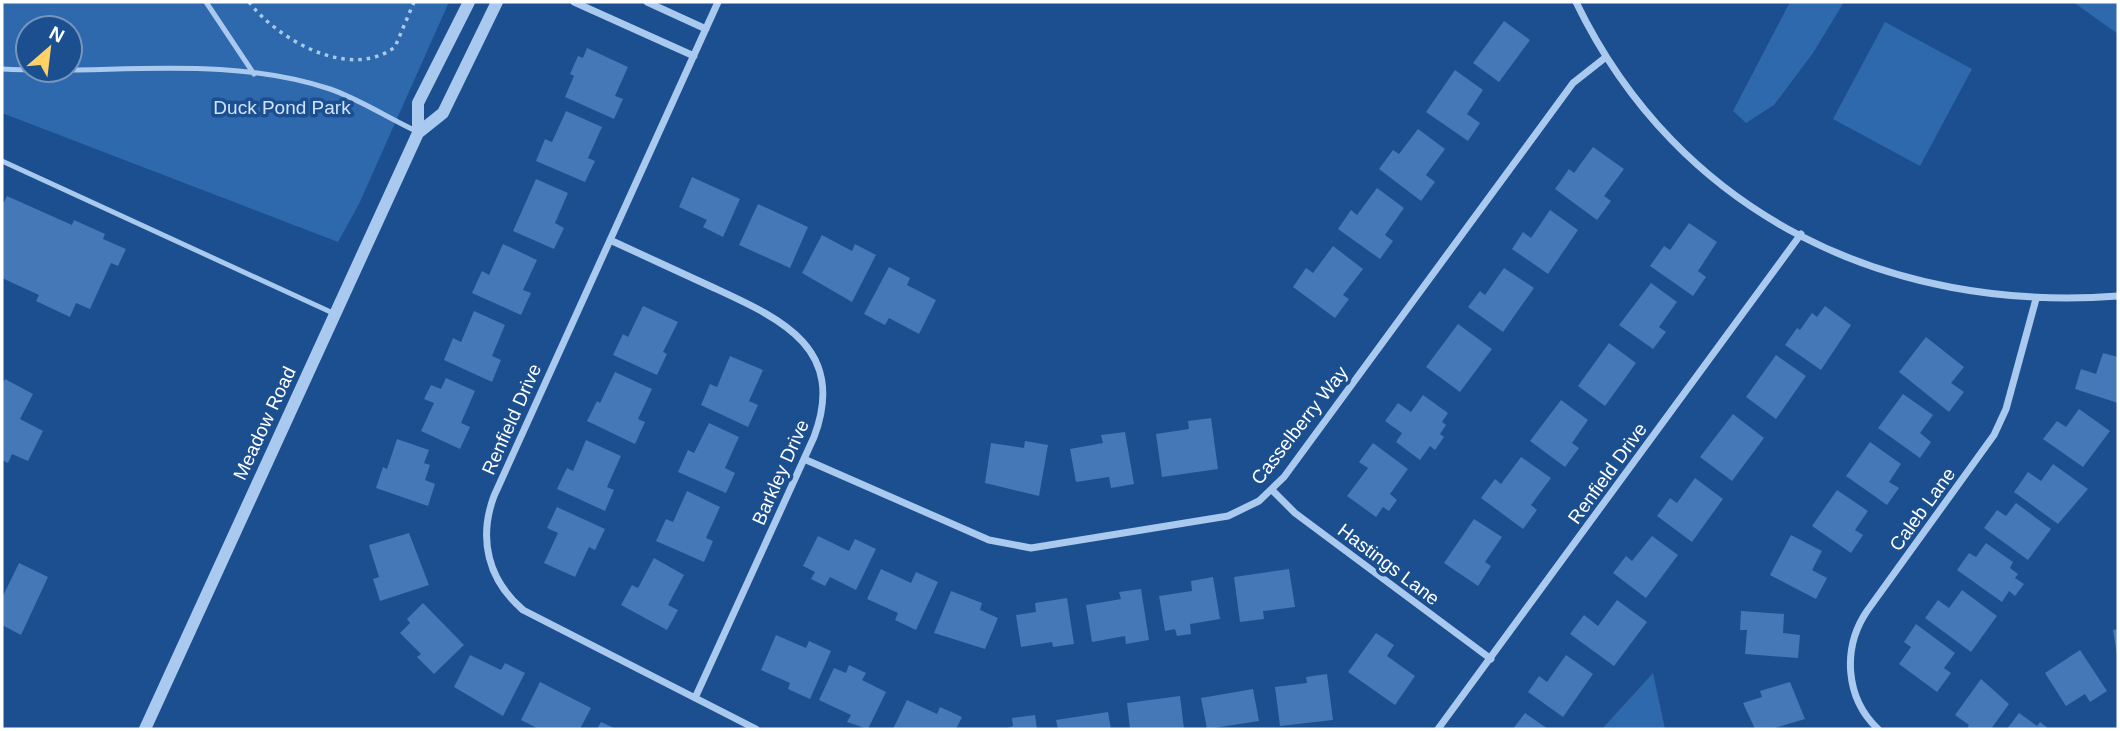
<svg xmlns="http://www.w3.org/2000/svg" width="2120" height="731" viewBox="0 0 2120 731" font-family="Arial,sans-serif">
<rect width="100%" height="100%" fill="#1b4f8f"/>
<!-- green -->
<path fill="#2e69ad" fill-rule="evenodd" d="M2,2H449L359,204L338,242L2,113ZM28,28H70V70H28Z
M1790,2H1844L1813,53L1774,105L1746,123L1733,111Z
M2073,2H2118V34Z
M1885,22L1972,69L1920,166L1833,119Z
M1653,673L1665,729H1602Z"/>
<!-- building -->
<path fill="#4478b7" d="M1504,21L1530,40L1499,82L1473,63Z
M587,48L628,67L615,96L623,99L614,119L565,97L574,76L570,74L578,56L583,58Z
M1455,70L1483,90L1467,114L1480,123L1468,141L1426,112Z
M566,111L602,127L588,158L595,161L585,182L536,161L545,139L552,142Z
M1418,129L1445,149L1426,175L1435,182L1421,201L1379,169L1393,150L1399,154Z
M1593,147L1624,169L1604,196L1611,201L1597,220L1555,189L1569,169L1574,173Z
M692,177L740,199L723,237L703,227L707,220L679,207Z
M536,179L568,193L555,223L564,228L554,249L513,231Z
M1377,188L1404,208L1385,235L1393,241L1380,259L1338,229L1351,210L1357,215Z
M7,196L72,225L74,220L105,234L103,239L126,249L118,266L111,263L90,309L76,303L70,317L36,301L39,295L2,278V206Z
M758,204L808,227L790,268L739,245Z
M1550,210L1578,230L1548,274L1512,249L1523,232L1531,238Z
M1689,223L1717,242L1698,271L1706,277L1693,296L1650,266L1664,246L1670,250Z
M822,235L852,251L855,244L876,255L852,302L802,273Z
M503,244L537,260L523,290L531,293L521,315L472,293L482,271L489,275Z
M1333,246L1363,269L1343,295L1349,299L1335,318L1293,287L1306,268L1313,273Z
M889,267L910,278L907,285L936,300L919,334L889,318L885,325L864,314Z
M1504,268L1534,288L1503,332L1468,307L1480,291L1485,295Z
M1651,283L1677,302L1659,327L1666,332L1653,349L1619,325Z
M643,306L678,322L663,352L667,354L657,375L613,355L623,334L628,337Z
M1825,306L1851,325L1821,370L1785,345L1797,328L1800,330L1812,313L1817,317Z
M474,311L505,325L492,356L501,360L492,382L444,360L453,338L461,342Z
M1458,324L1492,349L1460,392L1426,367Z
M1926,337L1964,367L1951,383L1964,392L1949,412L1899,372Z
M1609,343L1636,363L1605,406L1578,386Z
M2103,353L2118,357V403L2075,389L2081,369L2096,374Z
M1776,355L1806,376L1776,419L1746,397Z
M730,356L763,370L749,401L758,405L748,427L701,405L710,384L717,387Z
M615,372L652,389L638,419L645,422L635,444L587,421L597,401L600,403Z
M446,378L475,391L461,423L470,427L460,449L421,431L434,403L424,399L431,385L441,389Z
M5,379L33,394L20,419L43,431L28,461L12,454L8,463L2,460V385Z
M1903,394L1933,415L1920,433L1931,442L1920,458L1878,428Z
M1423,395L1448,413L1442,422L1446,425L1440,434L1444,437L1435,450L1430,446L1420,460L1396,442L1402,433L1385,421L1398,403L1411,412Z
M1561,400L1588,420L1572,443L1579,448L1565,467L1530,441Z
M2079,409L2110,431L2083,467L2043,439L2057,421L2066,427Z
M1733,414L1764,438L1732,481L1700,457Z
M1211,418L1218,469L1162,477L1156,434L1189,429L1188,421Z
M709,423L739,437L725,468L735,473L726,493L678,472L688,450L694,453Z
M1125,432L1134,484L1111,488L1109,477L1076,482L1070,449L1103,443L1101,435Z
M397,439L429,450L424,463L430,465L425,480L435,484L428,506L376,488L383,467L387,469Z
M586,440L621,456L607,487L614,490L605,511L557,489L567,468L573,471Z
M1025,441L1048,445L1039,496L985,483L991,443L1024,448Z
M1870,442L1901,464L1889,482L1899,488L1887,505L1846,476Z
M1373,443L1408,469L1390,494L1397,500L1389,511L1383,507L1376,517L1347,496L1368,468L1359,462Z
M1521,457L1551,478L1531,505L1537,510L1523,529L1481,498L1495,479L1501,484Z
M2053,464L2088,489L2058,524L2014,492L2028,472L2041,481Z
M1695,478L1723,499L1692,542L1657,516L1670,498L1677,503Z
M1837,490L1868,511L1855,530L1863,535L1851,553L1812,526Z
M687,491L720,507L706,538L713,541L704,562L656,541L666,519L673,522Z
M2016,503L2051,529L2028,560L1984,528L1997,510L2006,516Z
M557,507L605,529L595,550L589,547L575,577L544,563L558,533L547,528Z
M1474,519L1502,537L1485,562L1491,566L1478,586L1444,563Z
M409,533L429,585L380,601L373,579L379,577L369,545Z
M1791,535L1822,551L1812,570L1827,578L1816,599L1770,575Z
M818,536L849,551L855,539L876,549L856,590L830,577L825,586L811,579L815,572L803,566Z
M1652,536L1678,555L1646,598L1613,573L1626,556L1632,561Z
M1986,543L2013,562L2010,568L2018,574L2015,578L2024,584L2015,596L2009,591L2002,602L1957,570L1969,553L1976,557Z
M654,558L684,575L668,605L678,610L667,630L621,605L632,585L638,588Z
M19,563L48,577L21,635L2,625V598Z
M881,569L911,583L916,572L938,582L916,630L895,620L898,613L867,599Z
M1289,569L1295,607L1263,611L1264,619L1240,622L1234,577Z
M1213,577L1220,619L1190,624L1191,634L1177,636L1175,629L1165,631L1159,596L1192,591L1191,581Z
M1141,589L1149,640L1126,644L1125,636L1092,642L1086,605L1121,599L1119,592Z
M1962,590L1997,616L1971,652L1925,618L1938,600L1949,608Z
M951,591L982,603L980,610L998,618L985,649L934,633Z
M1067,598L1074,644L1053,647L1052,642L1021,647L1016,615L1036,612L1035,603Z
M1617,600L1647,622L1614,666L1570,634L1584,615L1598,626Z
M423,603L464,645L434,674L417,657L421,654L400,633L410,623L407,619Z
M1741,611L1784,614L1783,633L1800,635L1798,658L1745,654L1747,630H1740Z
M1916,624L1955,653L1944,668L1951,673L1937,692L1899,664L1911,647L1904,642Z
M2118,629V655H2117L2113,630Z
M1376,633L1394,645L1387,656L1415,676L1395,705L1348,672Z
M776,635L806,648L809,641L831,651L810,699L788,689L790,683L761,670Z
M2080,650L2107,691L2090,702L2085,694L2066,706L2045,673Z
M470,655L501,670L505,663L525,673L503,716L454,687Z
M1566,655L1593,674L1563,717L1528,692L1539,676L1547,682Z
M849,665L866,673L862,680L886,692L868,729L847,722L851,715L819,700L834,668L846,673Z
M1327,674L1333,720L1280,726L1275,687L1307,683L1306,677Z
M1981,679L2009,704L1991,729H1967L1969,725L1955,715Z
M540,682L591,708L580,729H539L521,720Z
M1790,682L1805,719L1771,729H1755L1743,703L1762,697L1760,691Z
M1253,689L1259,721L1207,729L1201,698Z
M1180,696L1184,729H1130L1127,703Z
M907,700L937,714L940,707L962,717L956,729H893Z
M1108,712L1111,729H1058L1056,720Z
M1525,713L1548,729H1513Z
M2019,713L2037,726L2040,722L2049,729H2007Z
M1035,715L1037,729H1004L1013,726L1012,718Z
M601,722L616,729H597Z"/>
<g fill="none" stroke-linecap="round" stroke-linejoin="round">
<!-- path -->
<path stroke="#a9c9ee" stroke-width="3.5" stroke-dasharray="3.5 5" stroke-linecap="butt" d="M249,2C278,40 350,81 395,47L414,2"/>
<!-- service -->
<path stroke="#a9c9ee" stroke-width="5" d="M206,2L254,74
M2,69C111,75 223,54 330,89C359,99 388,118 416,131
M2,161L335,314"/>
<!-- minor -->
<path stroke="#a9c9ee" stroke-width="7" d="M574,2L694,56
M647,2L706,29
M718,2L494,496C478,539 488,580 523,610L756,729
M1576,2C1679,215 1888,313 2118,296
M610,240C644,256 678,271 712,287C779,318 848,347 814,437L695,698
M804,459L989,540L1031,548L1228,516L1259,501L1284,477L1573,83L1606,57
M1272,490L1295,513L1491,659
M1438,729L1801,234
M1878,729C1845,698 1842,648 1867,611L1994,435L2006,409L2036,299"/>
<!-- tertiary -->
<path stroke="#a9c9ee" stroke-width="12" d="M418,133L443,113L497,2
M145,729L418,133V103L469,2"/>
</g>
<g text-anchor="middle" stroke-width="7" stroke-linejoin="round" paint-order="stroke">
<!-- park labels -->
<g font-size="19" fill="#cfe3fa" stroke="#1b4f8f">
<text x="282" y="114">Duck Pond Park</text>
</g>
<!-- street labels -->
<g font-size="19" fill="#fff" stroke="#1b4f8f">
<text transform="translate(511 419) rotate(-66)" y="7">Renfield Drive</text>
<text transform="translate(264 423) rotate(-65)" y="7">Meadow Road</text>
<text transform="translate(1299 425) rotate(-52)" y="7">Casselberry Way</text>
<text transform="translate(780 472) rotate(-66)" y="7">Barkley Drive</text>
<text transform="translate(1607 473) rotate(-54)" y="7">Renfield Drive</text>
<text transform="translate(1922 509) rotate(-54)" y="7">Caleb Lane</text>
<text transform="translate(1389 564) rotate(37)" y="7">Hastings Lane</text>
</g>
</g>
<!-- border -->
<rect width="2120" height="731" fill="none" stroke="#ffffff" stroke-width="7"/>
<!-- north arrow -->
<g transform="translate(49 49) rotate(28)"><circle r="33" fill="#1b4f8f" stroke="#7695bc" stroke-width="2"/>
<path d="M0-5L12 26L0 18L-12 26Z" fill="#ffd166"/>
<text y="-10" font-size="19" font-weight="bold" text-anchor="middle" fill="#ffffff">N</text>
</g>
</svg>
